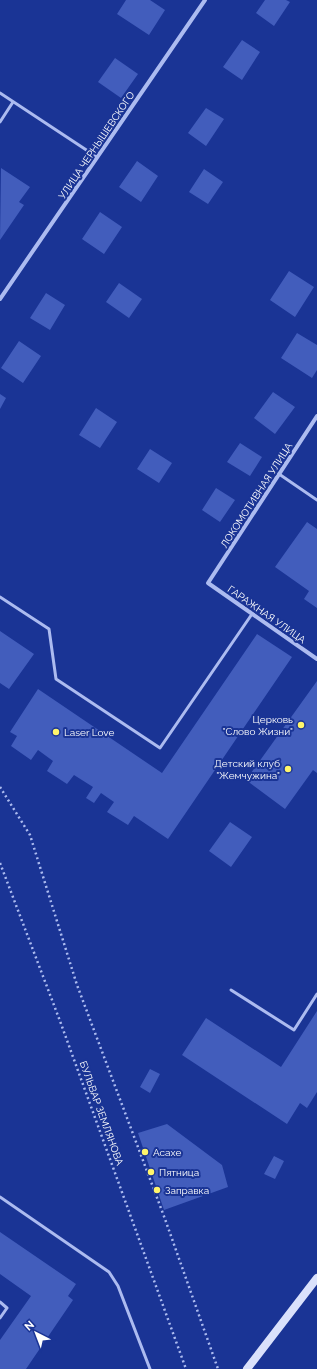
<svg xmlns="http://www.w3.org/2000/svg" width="317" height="1369" viewBox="0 0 317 1369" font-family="Raleway,sans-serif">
<rect width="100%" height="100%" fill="#1a3495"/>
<!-- building -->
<path fill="#425dbc" d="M126,0H150L165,10L149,35L117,14Z
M265,0H286L290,2L274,26L256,13Z
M242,40L260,52L242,80L223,67Z
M115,58L138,74L121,98L98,82Z
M206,108L224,119L206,146L188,133Z
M137,161L158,176L141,202L119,187Z
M1,168L30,187L19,202L24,205L0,240Z
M204,169L223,182L208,204L189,192Z
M100,212L122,227L104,254L82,239Z
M289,271L314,287L295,317L270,300Z
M119,283L142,299L129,318L106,302Z
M46,293L65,305L50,330L30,318Z
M297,333L317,345V370L312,378L281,358Z
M19,341L41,356L23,383L1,368Z
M273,392L295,407L275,434L254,418Z
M0,394L6,398L0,409Z
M96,408L117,422L100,448L79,435Z
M240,443L262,457L250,476L227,462Z
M150,449L172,463L159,483L137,469Z
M216,488L235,500L220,522L202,510Z
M307,522L317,529V608L304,599L309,591L275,567Z
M0,631L34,654L9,689L0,683Z
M257,634L292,657L168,839L134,816L128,825L107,812L114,802L101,793L94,803L86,798L93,787L74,775L67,784L47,771L53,761L38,750L31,760L11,746L17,736L10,732L38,689L162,773Z
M317,681V773L313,770L285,809L246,780Z
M230,822L252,837L231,867L209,851Z
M317,1011V1092L307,1108L300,1103L287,1124L182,1055L206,1018L281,1067Z
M150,1069L160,1074L150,1093L140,1087Z
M167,1124L222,1165L228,1187L164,1210L138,1133Z
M274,1156L284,1161L275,1179L264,1174Z
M0,1232L76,1284L68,1296L73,1300L26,1369H0V1340L31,1296L0,1274Z"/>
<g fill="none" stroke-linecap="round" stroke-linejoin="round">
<!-- path -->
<path stroke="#acbbf0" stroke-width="2.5" stroke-dasharray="2 3" stroke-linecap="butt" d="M0,787L30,835L77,985L165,1219L218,1369
M0,863L60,1021L186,1369"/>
<!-- lane -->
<path stroke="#acbbf0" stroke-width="3" d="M0,93L97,157
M0,122L13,102
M279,474L317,500
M0,597L49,629L56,679L160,748L252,614
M231,990L294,1030L317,994
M0,1197L109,1272L118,1286L150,1369
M0,1302L7,1308L0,1318"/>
<!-- street -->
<path stroke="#acbbf0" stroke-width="4" d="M0,299L205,0
M317,416L208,583L317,659"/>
<!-- secondary -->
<path stroke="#dae1fb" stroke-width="8" d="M247,1369L317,1278"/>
</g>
<!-- markers -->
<g fill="#fff56b" stroke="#1a3495" stroke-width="1.5">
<circle cx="301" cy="725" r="4"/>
<circle cx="56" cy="732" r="4"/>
<circle cx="288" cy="769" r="4"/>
<circle cx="145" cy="1152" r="4"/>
<circle cx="151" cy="1172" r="4"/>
<circle cx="157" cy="1190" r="4"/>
</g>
<g text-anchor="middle" stroke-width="4" stroke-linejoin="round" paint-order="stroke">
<!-- street labels -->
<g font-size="10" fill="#fff" stroke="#1a3495">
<text transform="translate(96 145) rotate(-56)" y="4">УЛИЦА ЧЕРНЫШЕВСКОГО</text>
<text transform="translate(256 495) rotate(-57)" y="4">ЛОКОМОТИВНАЯ УЛИЦА</text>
<text transform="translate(267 614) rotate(35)" y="4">ГАРАЖНАЯ УЛИЦА</text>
<text transform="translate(102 1113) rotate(70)" y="4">БУЛЬВАР ЗЕМЛЯНОВА</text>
</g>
<!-- poi labels -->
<g font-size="10" fill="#fff" stroke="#1a3495" text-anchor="start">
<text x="293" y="723" text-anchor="end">Церковь<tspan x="293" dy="12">"Слово Жизни"</tspan></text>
<text x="64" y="736">Laser Love</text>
<text x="280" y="767" text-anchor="end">Детский клуб<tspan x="280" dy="12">"Жемчужина"</tspan></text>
<text x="153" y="1156">Асахе</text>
<text x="159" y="1176">Пятница</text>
<text x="165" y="1194">Заправка</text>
</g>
</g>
<!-- north arrow -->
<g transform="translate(36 1333) rotate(318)" stroke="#1a3495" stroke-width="3" paint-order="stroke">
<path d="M0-3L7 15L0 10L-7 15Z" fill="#ffffff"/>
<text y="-6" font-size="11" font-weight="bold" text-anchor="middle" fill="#ffffff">N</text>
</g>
</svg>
